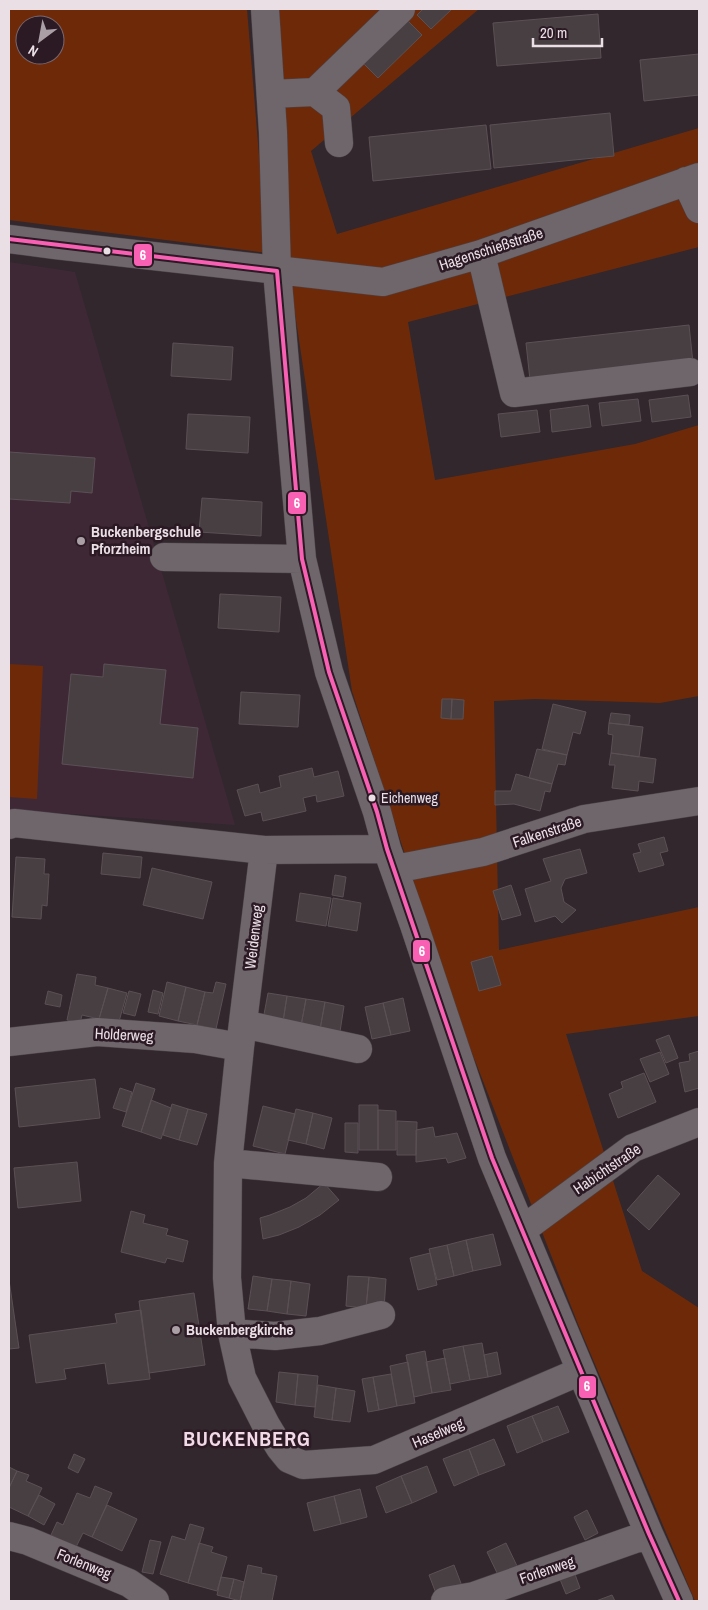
<svg xmlns="http://www.w3.org/2000/svg" width="708" height="1610" viewBox="0 0 708 1610" font-family="'Archivo Narrow',sans-serif">
<rect width="100%" height="100%" fill="#31272d"/>
<!-- built -->
<path fill="#3f2836" d="M9,262L75,272L235,825L14,810L9,812Z"/>
<!-- green -->
<path fill="#6e2a08" fill-rule="evenodd" d="M9,9H247L267,253L9,220ZM25,25H55V55H25Z
M267,9H479L311,151L337,234L699,128V247L408,322L435,480L635,444L699,425V696L660,703L535,699L494,701L499,950L699,907V1016L566,1034L642,1271L699,1308V1601H695L578,1324L456,1012L352,691L288,267Z
M9,664L43,666L37,799L9,797Z"/>
<!-- building -->
<path fill="#483f42" stroke="#5b5155" d="M423,9H452L431,29L417,15Z
M598,14L601,58L497,66L493,23Z
M408,21L422,35L378,78L364,64Z
M699,54V95L644,101L640,60Z
M610,113L614,156L494,168L490,125Z
M486,125L491,169L373,181L369,137Z
M689,325L693,363L530,380L526,343Z
M173,343L233,347L231,380L171,376Z
M688,395L691,417L652,422L649,400Z
M638,399L641,421L602,426L599,403Z
M588,405L591,427L552,432L550,410Z
M537,410L540,432L501,437L498,414Z
M188,414L250,417L248,453L186,449Z
M9,452L95,458L92,493L71,491L70,503L9,499Z
M202,498L262,502L261,536L199,532Z
M220,594L281,597L279,632L218,628Z
M104,664L166,670L160,724L198,728L193,778L62,764L71,674L103,677Z
M241,692L300,695L298,727L239,724Z
M442,699H452L451,719L441,718Z
M452,699L464,700L463,719H451Z
M553,704L586,712L580,734L573,732L567,755L542,749Z
M611,713L630,715L629,725L609,723Z
M609,723L643,727L639,757L611,753L613,735L608,734Z
M537,749L567,755L565,765L558,764L552,784L529,778Z
M611,753L656,759L653,783L639,781L638,791L612,788L615,765H609Z
M312,768L314,777L338,771L344,796L317,802L316,795L303,798L306,811L263,821L261,812L245,816L237,790L258,784L260,793L281,787L279,776Z
M516,774L552,784L550,792L545,791L540,811L514,804L495,805V791H511Z
M664,837L668,851L660,853L664,865L639,872L633,854L641,852L638,844Z
M580,849L587,873L565,879L561,888L564,902L576,910L562,923L555,916L535,922L525,889L551,881L543,859Z
M103,853L142,857L140,878L101,874Z
M16,857L45,859L44,874H49L47,906L42,905L41,919L12,917Z
M152,868L212,882L203,919L143,905Z
M335,875L346,877L343,897L332,895Z
M511,885L521,915L502,920L493,891Z
M300,893L331,898L326,926L296,921Z
M333,898L361,903L357,931L328,926Z
M492,956L501,985L479,991L471,962Z
M77,974L96,977L95,985L108,988L99,1019L82,1015L80,1023L67,1020Z
M167,982L186,987L178,1021L159,1016Z
M216,982L226,984L216,1029L197,1025L205,992L213,993Z
M186,987L205,992L197,1025L178,1021Z
M108,988L127,993L118,1025L99,1019Z
M153,990L163,993L158,1014L148,1012Z
M48,991L62,995L60,1007L45,1004Z
M129,991L141,994L135,1016L123,1013Z
M268,993L287,996L282,1028L262,1025Z
M287,996L306,999L300,1031L282,1028Z
M403,998L410,1031L391,1035L383,1003Z
M306,999L325,1002L319,1035L300,1031Z
M325,1002L344,1006L339,1038L319,1035Z
M383,1003L391,1035L372,1039L365,1007Z
M669,1035L678,1058L666,1063L656,1040Z
M699,1051V1088L685,1092L679,1063L690,1061L689,1054Z
M660,1052L669,1074L650,1082L640,1059Z
M644,1073L656,1102L618,1118L609,1094L623,1088L621,1082Z
M95,1079L100,1118L19,1127L15,1088Z
M136,1083L155,1089L141,1132L122,1126Z
M120,1088L132,1092L126,1112L113,1108Z
M151,1100L171,1108L161,1139L141,1132Z
M172,1104L188,1109L179,1140L163,1135Z
M359,1105H378V1150H359Z
M263,1106L295,1114L285,1154L253,1146Z
M188,1109L207,1114L197,1145L179,1140Z
M296,1109L313,1113L306,1144L288,1140Z
M378,1110L396,1111V1150H378Z
M313,1113L332,1118L324,1149L306,1144Z
M397,1121L417,1122L416,1155H397Z
M345,1123H358V1153L345,1152Z
M433,1127L435,1137L457,1133L466,1158L448,1163L446,1158L416,1162V1130Z
M77,1162L81,1201L18,1208L14,1168Z
M658,1175L680,1194L649,1230L627,1210Z
M324,1183L339,1200L320,1215L299,1227L279,1235L263,1239L260,1218L270,1215L290,1207L306,1198Z
M131,1211L145,1215L143,1223L168,1229L166,1235L188,1241L183,1262L167,1258L165,1263L121,1252Z
M493,1234L501,1265L473,1271L466,1240Z
M466,1240L473,1271L454,1276L447,1245Z
M447,1245L454,1276L437,1280L429,1249Z
M430,1253L437,1285L418,1290L410,1258Z
M253,1276L272,1279L267,1311L248,1309Z
M348,1276L369,1277L366,1308L346,1306Z
M369,1277L386,1279L384,1309L366,1308Z
M272,1279L291,1281L287,1314L267,1311Z
M9,1280L19,1348L9,1349Z
M291,1281L310,1284L306,1316L287,1314Z
M194,1293L205,1365L149,1373L139,1301Z
M141,1310L150,1379L108,1384L105,1363L64,1369L66,1379L36,1383L29,1335L117,1323L115,1314Z
M482,1343L488,1377L470,1380L463,1346Z
M463,1346L470,1380L450,1384L443,1350Z
M425,1351L432,1393L414,1397L406,1355Z
M497,1352L501,1374L488,1377L484,1355Z
M445,1358L451,1390L432,1393L426,1362Z
M408,1362L415,1403L397,1406L390,1366Z
M279,1372L298,1374L295,1405L276,1402Z
M298,1374L318,1376L315,1407L295,1405Z
M391,1374L397,1406L379,1410L373,1377Z
M373,1377L379,1410L368,1412L362,1379Z
M318,1385L336,1388L332,1420L314,1417Z
M336,1388L355,1391L350,1422L332,1420Z
M558,1406L569,1432L543,1442L532,1416Z
M532,1416L543,1442L517,1453L507,1426Z
M494,1439L505,1465L479,1475L469,1449Z
M469,1449L479,1475L454,1486L443,1459Z
M74,1454L85,1459L78,1473L68,1468Z
M427,1466L437,1492L412,1503L401,1476Z
M9,1467L17,1471L9,1488Z
M17,1471L29,1475L26,1481L42,1488L28,1516L9,1507V1488Z
M401,1476L412,1503L386,1513L376,1487Z
M95,1486L112,1493L92,1537L83,1533L76,1547L51,1535L57,1522L63,1525L77,1493L90,1498Z
M360,1489L367,1517L341,1524L334,1496Z
M39,1495L55,1504L44,1525L28,1516Z
M334,1496L341,1524L314,1531L307,1503Z
M107,1505L137,1519L122,1551L92,1537Z
M587,1510L598,1533L585,1540L574,1517Z
M190,1524L204,1528L188,1583L160,1574L172,1536L185,1540Z
M150,1540L161,1542L153,1574L142,1572Z
M199,1543L213,1547L211,1552L227,1557L217,1591L188,1583Z
M506,1543L518,1568L499,1577L487,1552Z
M248,1565L262,1568L261,1573L277,1576L272,1601H240Z
M454,1565L462,1586L437,1596L429,1575Z
M572,1566L580,1588L566,1594L557,1572Z
M221,1577L234,1579L229,1598L217,1595Z
M234,1579L244,1582L240,1601L229,1598Z
M612,1595L615,1601H596Z"/>
<g fill="none" stroke-linecap="round" stroke-linejoin="round">
<defs>
<path id="minor" d="M265,9L273,132L277,271L302,559L329,672L377,812L387,849L414,925L492,1158L649,1534L679,1601
M315,92L336,108L339,143
M271,94L315,92L401,9
M686,181L699,209
M9,239L55,245L383,282L481,254L699,177
M481,254L514,393L690,372
M164,557L302,559
M9,825L14,823L264,850L387,849
M264,850L240,1047L228,1163L227,1278L232,1333L242,1378L266,1425L280,1448L289,1459L303,1465L374,1460L581,1371
M395,869L483,852L584,819L699,801
M243,1024L358,1049
M9,1042L97,1032L195,1039L240,1047
M228,1163L378,1177
M522,1230L633,1148L699,1122
M232,1333L275,1336L320,1331L381,1315
M9,1536L28,1541L129,1583L155,1601
M445,1601L474,1596L649,1534"/>
</defs>
<!-- minor casing -->
<use href="#minor" stroke="#4b4248" stroke-width="29"/>
<!-- minor -->
<use href="#minor" stroke="#6e666b" stroke-width="28"/>
<defs>
<path id="bus-1" d="M9,239L277,271
M277,271L302,559L329,672L377,812L387,849L492,1158L649,1534L679,1601"/>
</defs>
<!-- bus-1 casing -->
<use href="#bus-1" stroke="#2b1924" stroke-width="8"/>
<!-- bus-1 -->
<use href="#bus-1" stroke="#f860b3" stroke-width="4"/>
</g>
<!-- markers -->
<g fill="#ebdfe6" stroke="#2b1924" stroke-width="2">
<circle cx="107" cy="251" r="4.5"/>
<circle cx="372" cy="798" r="4.5"/>
</g>
<g fill="#aa9fa5" stroke="#2b1924" stroke-width="2">
<circle cx="81" cy="541" r="5"/>
<circle cx="176" cy="1330" r="5"/>
</g>
<g text-anchor="middle" stroke-width="5" stroke-linejoin="round" paint-order="stroke">
<!-- bus labels -->
<g font-size="14" fill="#ebdfe6" stroke="#2b1924" text-anchor="start">
<text x="381" y="803">Eichenweg</text>
</g>
<!-- street labels -->
<g font-size="15" fill="#ebdfe6" stroke="#2b1924">
<text transform="translate(491 249) rotate(-18)" y="5">Hagenschießstraße</text>
<text transform="translate(547 832) rotate(-18)" y="5">Falkenstraße</text>
<text transform="translate(254 937) rotate(-83)" y="5">Weidenweg</text>
<text transform="translate(124 1035) rotate(3)" y="5">Holderweg</text>
<text transform="translate(607 1169) rotate(-34)" y="5">Habichtstraße</text>
<text transform="translate(438 1433) rotate(-23)" y="5">Haselweg</text>
<text transform="translate(84 1564) rotate(22)" y="5">Forlenweg</text>
<text transform="translate(547 1570) rotate(-19)" y="5">Forlenweg</text>
</g>
<!-- poi labels -->
<g font-size="15" font-weight="bold" fill="#ebdfe6" stroke="#2b1924" text-anchor="start">
<text x="91" y="537">Buckenbergschule<tspan x="91" dy="17">Pforzheim</tspan></text>
<text x="186" y="1335">Buckenbergkirche</text>
</g>
<!-- district labels -->
<g font-size="20" font-weight="bold" letter-spacing="1" fill="#f2d9e7" stroke="#2b1924">
<text x="247" y="1446">BUCKENBERG</text>
</g>
</g>
<g stroke="#2b1924" stroke-width="2">
<rect x="133" y="243" width="20" height="24" rx="5" fill="#f860b3"/>
<rect x="287" y="491" width="20" height="24" rx="5" fill="#f860b3"/>
<rect x="412" y="939" width="19" height="24" rx="5" fill="#f860b3"/>
<rect x="578" y="1375" width="19" height="24" rx="5" fill="#f860b3"/>
</g>
<g font-size="14" text-anchor="middle" font-weight="bold" fill="#fff">
<text x="143" y="260">6</text>
<text x="297" y="508">6</text>
<text x="422" y="956">6</text>
<text x="587" y="1391">6</text>
</g>
<!-- border -->
<rect width="708" height="1610" fill="none" stroke="#ebdfe6" stroke-width="20"/>
<!-- north arrow -->
<g transform="translate(40 40) rotate(212)"><circle r="24" fill="#2b1924" stroke="#786872"/>
<path d="M0-4L9 19L0 12L-9 19Z" fill="#aa9fa5"/>
<text y="-8" font-size="14" font-weight="bold" text-anchor="middle" fill="#ebdfe6">N</text>
</g>
<!-- scale -->
<path d="M533 38v8h69v-8" fill="none" stroke="#ebdfe6" stroke-width="2.5"/>
<text x="540" y="38" font-size="15" fill="#ebdfe6" stroke="#2b1924" stroke-width="4" paint-order="stroke">20 m</text>
</svg>
